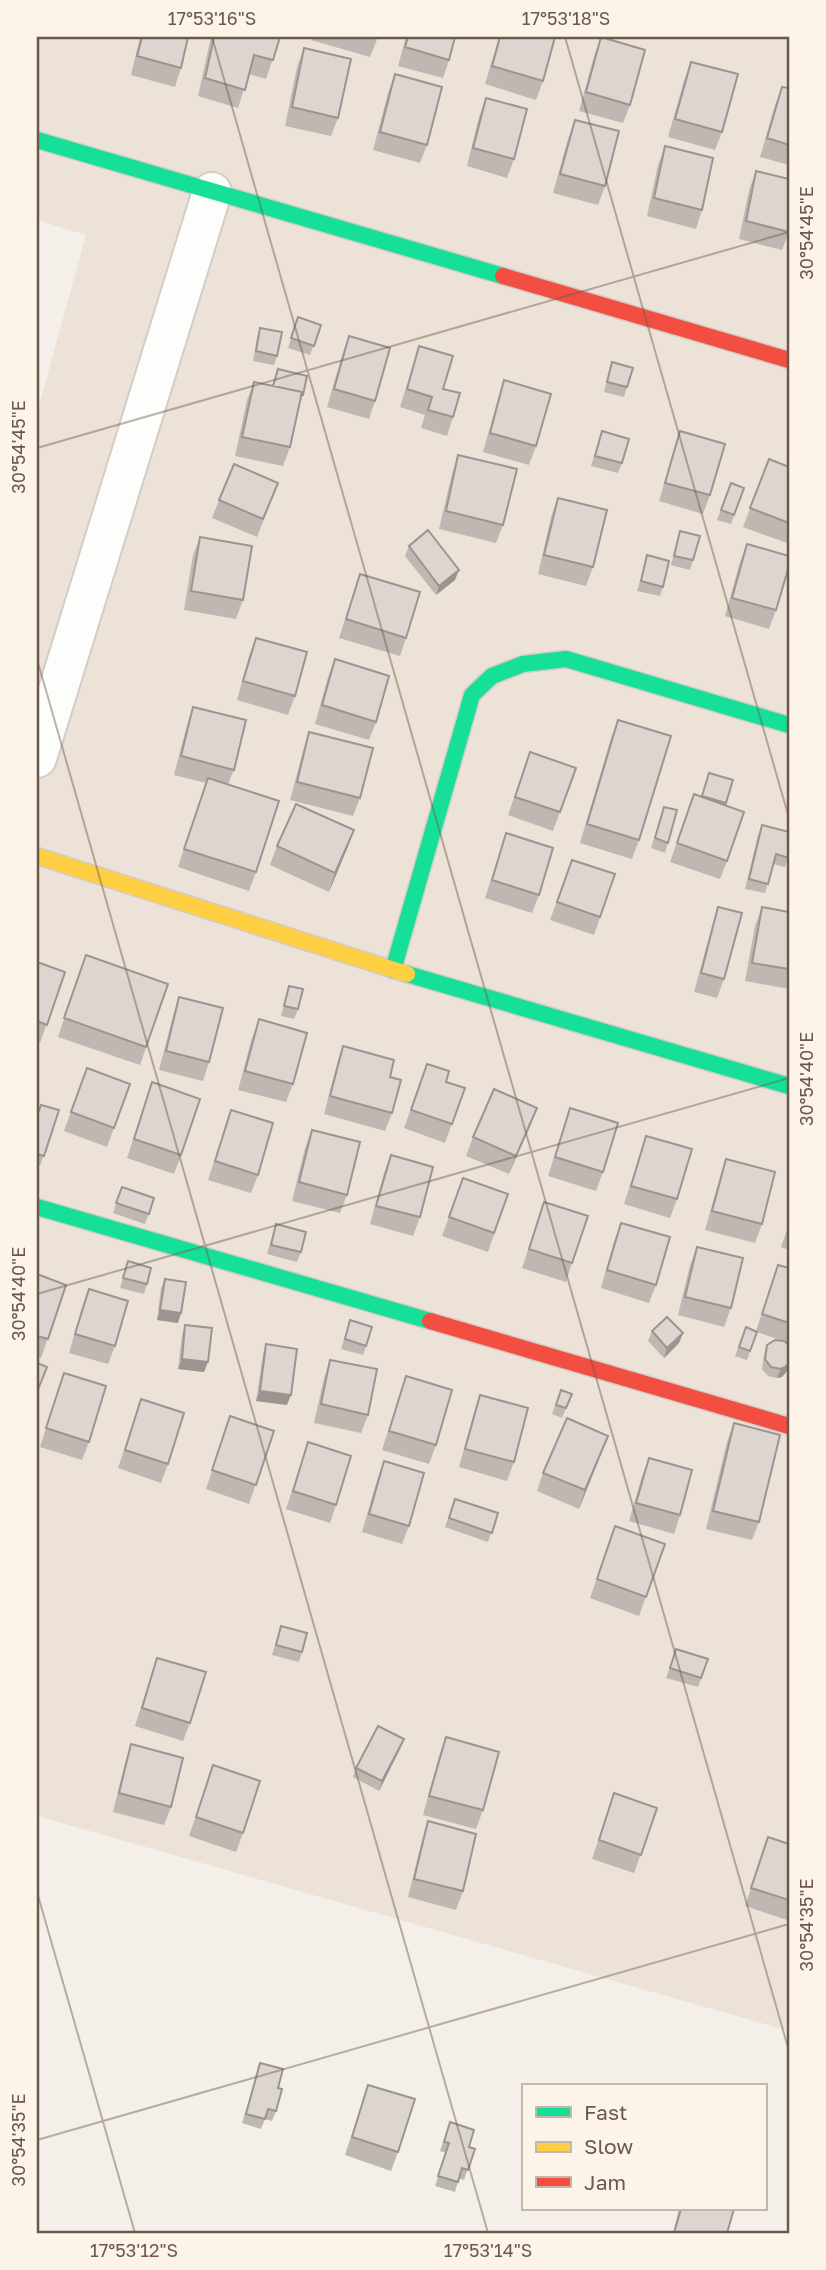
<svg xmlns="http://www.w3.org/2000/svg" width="826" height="2270" viewBox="0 0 826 2270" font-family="'Golos Text',sans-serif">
<rect width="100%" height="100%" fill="#f4efe9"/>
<!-- residential -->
<path fill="#ece2d7" d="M37,37H789V2031L37,1816V413L86,235L37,220Z"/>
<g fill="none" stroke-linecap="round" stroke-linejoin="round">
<defs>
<path id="street" d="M37,758L212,192"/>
<path id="fast" d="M37,140L503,276
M393,970L472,695L492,676L523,664L566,659L789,725
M407,974L789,1086
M37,1207L430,1321"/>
<path id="slow" d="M37,856L407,974"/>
<path id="jam" d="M503,276L789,360
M430,1321L789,1426"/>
</defs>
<!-- street casing -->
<use href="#street" stroke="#d3ccc7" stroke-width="42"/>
<!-- fast casing -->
<use href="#fast" stroke="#d3ccc6" stroke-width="19"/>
<!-- slow casing -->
<use href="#slow" stroke="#d3ccc6" stroke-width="19"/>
<!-- jam casing -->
<use href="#jam" stroke="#d3ccc6" stroke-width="19"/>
<!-- street -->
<use href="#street" stroke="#fdfdfc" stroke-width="38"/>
<!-- fast -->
<use href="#fast" stroke="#16e098" stroke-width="16"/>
<!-- slow -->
<use href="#slow" stroke="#ffcf43" stroke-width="16"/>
<!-- jam -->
<use href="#jam" stroke="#f24e42" stroke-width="16"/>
</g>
<!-- wall -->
<path fill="#beb7b2" d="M140,37H188L181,68L175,87L131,75Z
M211,37H280L266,79L249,74L238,108L198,96Z
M312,37H378L370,57L311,40Z
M406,37H455L449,60L443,78L398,66Z
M499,37H555L543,81L536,100L485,84Z
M601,37L630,105L623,123L579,111L594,56Z
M304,48L338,118L331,136L285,126L297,67Z
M691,62L722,132L715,150L668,137L684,81Z
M395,74L427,145L420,163L373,150L388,93Z
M782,87L789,88V165L760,157L775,105Z
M486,98L514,159L507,178L467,166L479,117Z
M575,120L605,186L598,205L553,193L568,139Z
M665,146L702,210L696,229L647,216L658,165Z
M756,171L789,232L782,250L739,239L749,190Z
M298,317L321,325L310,355L288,348Z
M260,328L277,356L274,365L253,361L257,338Z
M349,336L375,401L369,419L327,407L342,355Z
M419,346L443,389L453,417L447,436L421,428L425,415L400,407Z
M612,362L627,387L624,397L604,392Z
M278,369L303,395L299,405L290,447L283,466L235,456L247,400L254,382L272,386Z
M504,380L536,446L529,465L483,452L498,399Z
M602,431L622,463L618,473L591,466Z
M680,431L710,495L703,514L659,501L674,449Z
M458,455L503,525L496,543L439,529L452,474Z
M769,459L789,467V538L787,543L743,527Z
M278,483L257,537L212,518L219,500Z
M731,483L744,488L731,524L717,520Z
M558,498L593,567L586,586L538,574L551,517Z
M680,531L693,560L690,570L671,565Z
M200,537L243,600L236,619L184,610L193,555Z
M747,544L776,610L769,629L725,616L740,562Z
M409,546L455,580L436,595L405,556Z
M647,555L663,587L660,596L637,591Z
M360,574L406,638L400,656L339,638Z
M256,638L295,696L288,715L237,700L249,656Z
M335,659L376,722L369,740L315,724L328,677Z
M193,707L234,770L228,784L256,872L249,891L178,867L206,783L174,775L187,725Z
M618,720L639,840L632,859L580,843L611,738Z
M309,732L360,798L353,816L290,800L303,751Z
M530,752L576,768L553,831L508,815Z
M709,773L733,780L726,805L727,861L720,879L670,862L694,794L702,796Z
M664,807L668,843L665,853L651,848Z
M762,825L789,856L785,867L773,864L765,893L745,889L758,835Z
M354,830L329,892L270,865L277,846Z
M506,833L539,895L532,913L485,898Z
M572,860L615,874L594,935L550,920Z
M718,907L724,979L717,998L694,992L712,926Z
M762,907L789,912V989L745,981L755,926Z
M86,955L168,984L140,1065L58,1037Z
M37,962L65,972L40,1043L37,1042Z
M289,986L298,1009L294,1019L281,1016Z
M179,997L209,1062L203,1081L159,1070L173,1016Z
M259,1019L293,1084L286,1102L238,1090L252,1038Z
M343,1046L390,1077L392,1113L385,1131L324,1114L337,1064Z
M427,1064L446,1082L465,1088L445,1143L404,1128Z
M87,1068L130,1084L107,1147L64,1131Z
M152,1082L181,1155L174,1174L127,1158Z
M537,1108L509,1174L466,1156L473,1137Z
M570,1108L603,1172L596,1191L548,1176Z
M59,1110L40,1166L37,1165V1116Z
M231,1110L258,1175L251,1193L208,1180Z
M312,1130L347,1195L340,1213L292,1201L305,1148Z
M646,1136L677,1199L670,1218L624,1204Z
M391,1155L420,1217L413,1236L370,1224L384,1173Z
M726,1159L762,1224L755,1243L705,1230L720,1177Z
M463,1178L508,1194L488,1252L442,1236Z
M122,1187L154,1198L145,1224L113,1213Z
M544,1202L572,1263L566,1282L522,1268Z
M621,1223L656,1285L649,1303L601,1288L614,1241Z
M276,1224L301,1252L297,1262L267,1254Z
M789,1224V1250L781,1247Z
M697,1247L731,1308L724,1327L678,1315L690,1265Z
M128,1261L147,1284L144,1294L120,1288Z
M778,1265L789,1268V1344L787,1343L789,1345V1368L782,1377L777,1378L768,1376L762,1369L764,1355L767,1345L780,1340L757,1332L747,1360L735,1356L746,1327L756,1331Z
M37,1274L66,1285L41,1358L37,1357Z
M165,1279L178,1323L157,1320L161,1288Z
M89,1289L115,1346L108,1364L69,1353L82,1307Z
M350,1320L366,1346L363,1355L341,1349Z
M185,1325L204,1372L178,1369L182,1335Z
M652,1331L683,1333L679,1343L664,1358L648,1341Z
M266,1344L287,1405L256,1401L263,1354Z
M330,1360L368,1415L361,1433L314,1423L324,1378Z
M64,1373L89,1442L82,1460L40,1447Z
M406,1376L436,1445L429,1464L382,1450Z
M561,1390L572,1394L562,1418L552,1414Z
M480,1395L514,1462L507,1481L459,1467L474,1413Z
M141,1399L168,1464L161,1483L118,1468Z
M230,1416L274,1431L249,1504L206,1489Z
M734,1423L759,1522L752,1540L706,1529L727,1442Z
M608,1436L579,1509L537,1491L543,1473Z
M308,1442L336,1505L330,1523L286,1509Z
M649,1458L680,1515L674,1534L629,1521L642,1476Z
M384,1461L409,1526L402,1544L362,1532L377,1480Z
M455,1499L498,1513L488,1542L445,1527Z
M615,1526L665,1544L639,1616L590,1598Z
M281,1626L302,1652L299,1662L272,1655Z
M676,1649L708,1659L698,1687L666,1678Z
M157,1658L190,1723L183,1741L135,1726Z
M446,1737L483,1810L476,1829L423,1815L439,1756Z
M404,1739L400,1749L379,1791L353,1777L356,1768Z
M131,1744L171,1807L164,1825L113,1812L125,1763Z
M213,1765L243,1833L236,1852L189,1836Z
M614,1793L657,1808L634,1873L592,1859Z
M428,1821L463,1891L456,1910L408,1897L422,1840Z
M768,1837L789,1844V1914L787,1920L745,1906Z
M260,2063L278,2088L276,2111L272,2121L265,2119L261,2129L242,2123Z
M368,2085L398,2152L391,2171L345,2155Z
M450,2122L469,2147L475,2149L464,2180L459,2178L455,2192L435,2186L446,2153L440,2151Z
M679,2209H734L727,2233H673Z"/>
<!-- shaded-wall -->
<path fill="#9b9591" d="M459,570L455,580L436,595L439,586Z
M354,830L347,849L329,892L335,873Z
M537,1108L530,1126L509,1174L516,1156Z
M160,1310L181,1313L178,1323L157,1320Z
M683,1333L679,1343L664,1358L667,1348Z
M182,1359L208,1362L204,1372L178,1369Z
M789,1363L788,1370L782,1377L777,1378L781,1369Z
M260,1391L291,1395L287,1405L256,1401Z
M608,1436L601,1454L579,1509L585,1490Z
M404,1739L400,1749L379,1791L382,1781Z"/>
<!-- building -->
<path fill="#ddd5cf" stroke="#9b9591" stroke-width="2" d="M142,37H188L181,68L137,56Z
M214,37H280L273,60L254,55L245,90L205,78Z
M408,37H455L449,60L405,47Z
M500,37H555L543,81L492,66Z
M601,37L645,50L630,105L586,92Z
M304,48L351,59L338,118L292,107Z
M691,62L738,74L722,132L675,119Z
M395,74L442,87L427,145L380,132Z
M782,87L789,88V145L767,138Z
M486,98L527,109L514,159L473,148Z
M575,120L619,131L605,186L560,174Z
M665,146L713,158L702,210L654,198Z
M756,171L789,179V232L746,221Z
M298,317L321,325L314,346L291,338Z
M260,328L282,332L277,356L256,351Z
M349,336L390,348L375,401L334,389Z
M419,346L453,356L443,389L460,393L453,417L428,410L432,397L407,389Z
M612,362L633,368L627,387L607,382Z
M278,369L307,376L303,395H301L302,392L273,386Z
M504,380L551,394L536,446L490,433Z
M254,382L302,392L290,447L242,437Z
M602,431L629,439L622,463L595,456Z
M680,431L725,444L710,495L665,483Z
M458,455L517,469L503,525L446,511Z
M769,459L789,467V523L750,508Z
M234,464L278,483L263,519L219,500Z
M731,483L744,488L734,515L721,510Z
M558,498L607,510L593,567L544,555Z
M428,530L459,570L439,586L409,546Z
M680,531L700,536L693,560L674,556Z
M200,537L252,546L243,600L191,591Z
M747,544L789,556V566L776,610L732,598Z
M647,555L669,561L663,587L641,581Z
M360,574L420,592L406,638L346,619Z
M256,638L307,652L295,696L243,681Z
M335,659L389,676L376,722L322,705Z
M193,707L246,720L234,770L181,756Z
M618,720L671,736L639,840L587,824Z
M309,732L373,748L360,798L297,782Z
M530,752L576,768L560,812L515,797Z
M709,773L733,780L726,803L702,796Z
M208,778L279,801L256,872L184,849Z
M694,794L744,812L727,861L677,843Z
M296,804L354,830L335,873L277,846Z
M664,807L677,810L668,843L655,838Z
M762,825L789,832V858L776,854L768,884L749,879Z
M506,833L553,848L539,895L492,880Z
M572,860L615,874L600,917L557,902Z
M718,907L742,913L724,979L701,973Z
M762,907L789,912V969L752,963Z
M86,955L168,984L146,1047L64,1018Z
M37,962L65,972L47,1025L37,1021Z
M289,986L303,989L298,1009L284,1006Z
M179,997L223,1008L209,1062L166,1051Z
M259,1019L307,1033L293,1084L245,1071Z
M343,1046L394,1060L390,1077L401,1080L392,1113L330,1096Z
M427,1064L449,1071L446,1082L465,1088L452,1124L411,1110Z
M87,1068L130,1084L114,1128L71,1112Z
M152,1082L200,1099L181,1155L134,1139Z
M494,1089L537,1108L516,1156L473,1137Z
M41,1105L59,1110L44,1156L37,1154V1116Z
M570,1108L618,1123L603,1172L555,1157Z
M231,1110L273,1123L258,1175L215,1161Z
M312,1130L360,1142L347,1195L299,1182Z
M646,1136L692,1149L677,1199L631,1186Z
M391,1155L433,1167L420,1217L376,1206Z
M726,1159L775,1172L762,1224L712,1211Z
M463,1178L508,1194L494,1233L449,1217Z
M122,1187L154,1198L149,1214L116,1203Z
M544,1202L588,1216L572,1263L529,1249Z
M621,1223L670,1237L656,1285L607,1270Z
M276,1224L306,1232L301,1252L271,1245Z
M697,1247L743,1258L731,1308L685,1297Z
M128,1261L151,1268L147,1284L123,1278Z
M778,1265L789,1268V1323L762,1314Z
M37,1274L66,1285L48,1339L37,1336Z
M165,1279L186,1282L181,1313L160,1310Z
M89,1289L128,1301L115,1346L75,1334Z
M667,1317L683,1333L667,1348L652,1331Z
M350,1320L372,1327L366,1346L345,1339Z
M185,1325L212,1328L208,1362L182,1359Z
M746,1327L757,1332L750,1351L739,1347Z
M775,1340L784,1341L789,1345V1363L785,1367L781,1369L771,1367L765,1359L767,1345Z
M266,1344L297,1349L291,1395L260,1391Z
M330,1360L377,1369L368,1415L321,1404Z
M37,1363L47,1367L37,1392Z
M64,1373L106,1386L89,1442L46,1428Z
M406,1376L452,1390L436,1445L389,1431Z
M561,1390L572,1394L566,1408L556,1405Z
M480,1395L528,1408L514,1462L465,1449Z
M141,1399L184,1413L168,1464L125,1450Z
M230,1416L274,1431L256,1485L212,1470Z
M567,1418L608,1436L585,1490L543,1473Z
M734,1423L780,1435L759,1522L713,1511Z
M308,1442L351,1456L336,1505L293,1491Z
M649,1458L692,1470L680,1515L636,1503Z
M384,1461L424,1473L409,1526L369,1514Z
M455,1499L498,1513L492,1533L449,1518Z
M615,1526L665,1544L646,1597L597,1579Z
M281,1626L307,1633L302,1652L276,1645Z
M676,1649L708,1659L701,1678L670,1668Z
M157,1658L206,1672L190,1723L142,1708Z
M378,1726L404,1739L382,1781L356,1768Z
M446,1737L499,1752L483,1810L429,1796Z
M131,1744L183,1758L171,1807L119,1793Z
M213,1765L260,1781L243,1833L196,1817Z
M614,1793L657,1808L641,1855L599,1840Z
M428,1821L476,1834L463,1891L414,1879Z
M768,1837L789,1844V1900L751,1888Z
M260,2063L283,2069L278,2088L282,2089L276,2111L268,2109L265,2119L246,2114Z
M368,2085L415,2099L398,2152L352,2137Z
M450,2122L474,2130L469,2147L475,2149L468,2170L462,2168L458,2182L438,2176L449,2143L444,2142Z
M681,2209H734L727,2233H674Z"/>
<!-- ticks -->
<path fill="none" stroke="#6d584d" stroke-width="2" stroke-opacity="0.45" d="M212,37L789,2051M565,37L789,818M37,448L789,232M37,659L488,2233M37,1294L789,1078M37,1892L135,2233M37,2140L789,1924"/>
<!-- border -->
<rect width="826" height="2270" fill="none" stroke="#fcf4e9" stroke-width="77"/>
<!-- legend -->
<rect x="522" y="2084" width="245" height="126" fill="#fcf4e9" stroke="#c3b6ab" stroke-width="2"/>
<rect x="536" y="2107" width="35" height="10" fill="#16e098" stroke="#c3b6ab" stroke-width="2"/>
<text x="584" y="2120" font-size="21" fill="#6d584d">Fast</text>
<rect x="536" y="2142" width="35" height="10" fill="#ffcf43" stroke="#c3b6ab" stroke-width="2"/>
<text x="584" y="2154" font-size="21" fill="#6d584d">Slow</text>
<rect x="536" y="2177" width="35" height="10" fill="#f24e42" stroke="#c3b6ab" stroke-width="2"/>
<text x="584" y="2190" font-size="21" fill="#6d584d">Jam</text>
<rect x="38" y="38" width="750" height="2194" fill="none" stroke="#6d584d" stroke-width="2.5"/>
<g font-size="18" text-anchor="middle" fill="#6d584d">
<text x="212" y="25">17°53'16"S</text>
<text x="566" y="25">17°53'18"S</text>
<text transform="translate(807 233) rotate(-90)" y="6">30°54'45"E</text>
<text transform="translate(19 447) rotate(-90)" y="6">30°54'45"E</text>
<text transform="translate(807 1079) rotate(-90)" y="6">30°54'40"E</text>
<text transform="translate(19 1294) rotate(-90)" y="6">30°54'40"E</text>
<text transform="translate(807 1925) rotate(-90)" y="6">30°54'35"E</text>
<text transform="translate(19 2140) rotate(-90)" y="6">30°54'35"E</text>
<text x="134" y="2257">17°53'12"S</text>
<text x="488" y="2257">17°53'14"S</text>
</g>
</svg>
